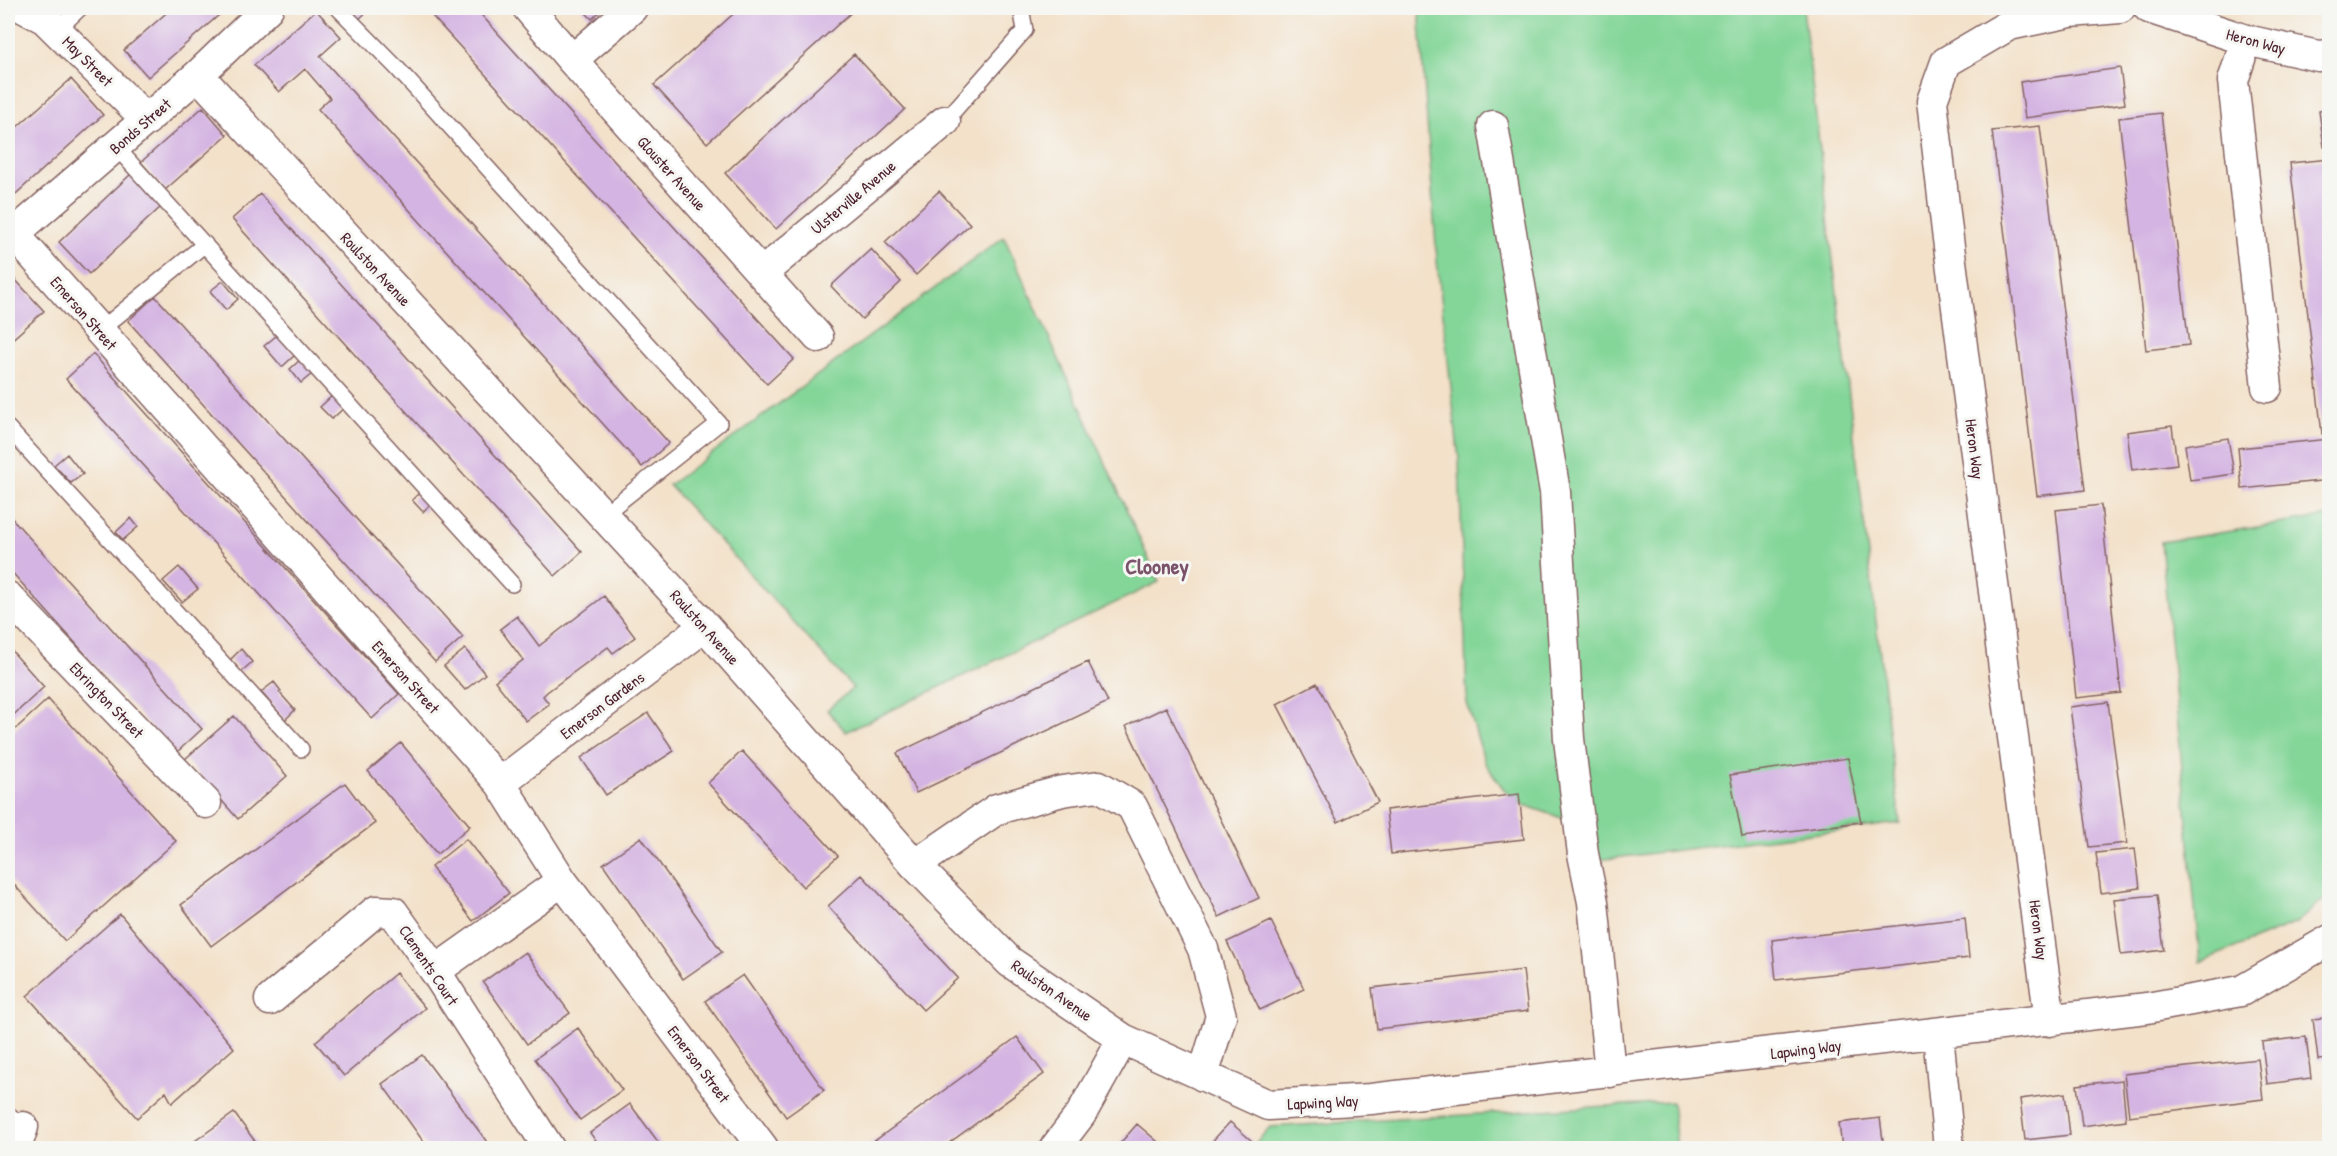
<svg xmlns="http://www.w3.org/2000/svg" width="2337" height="1156" viewBox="0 0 2337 1156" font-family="'Patrick Hand',sans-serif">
<rect width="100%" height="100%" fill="#f6f6f2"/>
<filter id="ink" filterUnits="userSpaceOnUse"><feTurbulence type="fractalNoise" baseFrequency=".0167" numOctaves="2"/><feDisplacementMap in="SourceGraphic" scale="12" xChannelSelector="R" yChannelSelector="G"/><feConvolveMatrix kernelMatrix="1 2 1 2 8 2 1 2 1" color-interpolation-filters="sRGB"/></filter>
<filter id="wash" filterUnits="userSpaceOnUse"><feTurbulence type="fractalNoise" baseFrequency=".008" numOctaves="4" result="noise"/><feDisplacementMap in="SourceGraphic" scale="24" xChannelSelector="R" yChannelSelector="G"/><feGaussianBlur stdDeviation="1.35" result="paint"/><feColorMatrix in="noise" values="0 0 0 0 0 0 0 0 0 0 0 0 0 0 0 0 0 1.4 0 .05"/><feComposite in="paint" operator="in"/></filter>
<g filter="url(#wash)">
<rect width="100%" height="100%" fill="#f3e1c9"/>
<!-- green -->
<path fill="#83d698" stroke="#667a62" stroke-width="1.5" d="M1419,8H1803L1900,823L1598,860L1582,825L1524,805L1505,791L1485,763L1467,703L1459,460L1437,261Z
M1004,237L1159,582L846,732L827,710L853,688L669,485Z
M2329,516V895L2296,923L2200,962L2161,542Z
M1672,1102L1677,1148H1251L1270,1127Z"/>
<g id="blocks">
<!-- building -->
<path fill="#d4b4e2" d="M172,8H227L148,77L124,50Z
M349,8H371L359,19Z
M443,8H475L794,359L767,384L433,17Z
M581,8H603L592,19Z
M740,8H856L707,143L654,85Z
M316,10L341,37L320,56L669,443L642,467L318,109L330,98L305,69L279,92L254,65Z
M854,54L905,109L776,229L725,173Z
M2120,68L2125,104L2025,118L2020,82Z
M71,79L103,115L8,201V135Z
M203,107L227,135L165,190L141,162Z
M2330,109V146L2324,147L2319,111Z
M2161,113L2189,345L2146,350L2119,118Z
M2040,126L2085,490L2037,496L1992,131Z
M2330,159V433L2322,434L2290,163Z
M132,173L163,205L89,274L59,242Z
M939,191L970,224L916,275L885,242Z
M260,194L582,552L555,576L232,219Z
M871,249L901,282L862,319L831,286Z
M13,277L44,311L8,343V282Z
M223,281L238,299L226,310L210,291Z
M155,296L463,637L435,662L128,321Z
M277,335L295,355L282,367L264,346Z
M93,354L399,694L372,719L66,379Z
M301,359L313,373L301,383L290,369Z
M333,395L345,407L332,419L320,407Z
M2172,426L2177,464L2132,470L2127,432Z
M2228,438L2234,474L2190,480L2185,445Z
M2330,439V480L2242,489L2238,448Z
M67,454L83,474L71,483L54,465Z
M421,491L432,502L423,512L412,500Z
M2101,505L2121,693L2076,698L2056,510Z
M8,514L202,729L175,754L8,568Z
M131,518L138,527L123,540L116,532Z
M179,567L198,589L182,602L163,581Z
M604,596L635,637L613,653L608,647L547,692L543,696L549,704L526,721L495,681L523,660L500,629L517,616L539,646Z
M241,649L252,662L241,672L230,660Z
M465,649L485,674L465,690L444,666Z
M11,650L44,687L8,720V653Z
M1088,662L1108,702L916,793L897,753Z
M274,682L281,691L279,692L295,710L285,720L261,692Z
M1317,683L1378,802L1338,822L1277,704Z
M48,699L176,841L65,941L8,878V736Z
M2108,702L2127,843L2089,847L2070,707Z
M1166,707L1259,898L1219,917L1126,726Z
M648,713L674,751L606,795L581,758Z
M234,716L287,776L238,819L185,759Z
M401,743L470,826L437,854L368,771Z
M742,751L838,856L803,887L708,783Z
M1848,758L1861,822L1742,837L1730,775Z
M345,783L375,823L211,946L181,905Z
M1519,794L1524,839L1391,854L1386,810Z
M641,837L722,952L683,979L603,864Z
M466,839L509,893L473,921L431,867Z
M2135,849L2140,888L2101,893L2096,853Z
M862,875L958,978L923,1010L828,906Z
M2157,895L2164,950L2121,955L2114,899Z
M120,914L234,1048L172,1103L166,1092L137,1118L27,996Z
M1965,918L1969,958L1776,980L1772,940Z
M1271,921L1304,989L1260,1010L1227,942Z
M525,952L570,1013L527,1044L483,982Z
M1523,970L1528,1011L1377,1029L1372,988Z
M396,973L425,1008L344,1076L315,1042Z
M743,975L824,1090L786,1117L705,1001Z
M2330,1017V1059L2318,1060L2313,1019Z
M578,1028L622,1090L580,1120L535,1059Z
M1017,1037L1044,1074L942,1148H865Z
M2306,1037L2311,1078L2267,1084L2262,1042Z
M422,1055L482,1135L491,1148H428L382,1084Z
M2258,1059L2263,1099L2129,1116L2124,1074Z
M2122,1080L2126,1120L2082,1126L2077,1085Z
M2065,1093L2070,1135L2025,1140L2020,1099Z
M630,1104L659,1143L663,1148H601L590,1133Z
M234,1113L260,1148H185Z
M1880,1118L1884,1148H1842L1839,1123Z
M1230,1122L1252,1141L1245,1148H1206Z
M1137,1124L1165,1148H1116Z"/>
</g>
</g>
<g filter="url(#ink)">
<use href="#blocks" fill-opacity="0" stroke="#856362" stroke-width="1.5"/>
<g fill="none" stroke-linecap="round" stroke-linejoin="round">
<defs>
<path id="lane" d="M338,8L396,67L719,423L603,515
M57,30L80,8
M945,121L1025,30L1021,8
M116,147L512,584
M99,331L205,244
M8,428L301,749
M8,1114L23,1127"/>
<path id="street" d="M24,8L45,19L147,120
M528,8L572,60L818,337
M2149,8L2246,40L2318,56L2330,55
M2246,40L2233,81L2267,387
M572,60L632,8
M198,75L705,626L915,865L1010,962L1123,1039L1268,1105L1371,1099L2147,1008L2241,991L2330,940
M1493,126L1555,492L1569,739L1583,854L1593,902L1610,1072
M13,233L500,783L562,881L763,1148
M8,239L198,75L268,8
M762,273L945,121
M8,597L206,803
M500,783L705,626
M915,865L997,809L1062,791L1099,786L1132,806L1203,949L1221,1016L1203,1076
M435,971L562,881
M270,1000L376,911L393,912L435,971L549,1148
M2050,1021L1947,231L1932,101L1946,62L2009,25L2070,12L2120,8
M1938,1034L1949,1148
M16,1148L23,1127
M1055,1148L1081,1114L1123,1039"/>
</defs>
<!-- lane casing -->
<use href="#lane" stroke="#856362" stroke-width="18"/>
<!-- street casing -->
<use href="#street" stroke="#856362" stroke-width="33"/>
<!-- lane -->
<use href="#lane" stroke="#fff" stroke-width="15"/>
<!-- street -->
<use href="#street" stroke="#fff" stroke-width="30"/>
</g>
</g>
<g text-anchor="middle" stroke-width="6" stroke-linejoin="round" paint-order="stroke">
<!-- street labels -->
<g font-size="16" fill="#4a1f2b" stroke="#f6f6f2">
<text transform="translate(2256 41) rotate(15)" y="6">Heron Way</text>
<text transform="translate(88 61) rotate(45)" y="6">May Street</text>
<text transform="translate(140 126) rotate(-41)" y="6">Bonds Street</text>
<text transform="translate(672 173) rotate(48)" y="6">Glouster Avenue</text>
<text transform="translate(853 197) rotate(-40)" y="6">Ulsterville Avenue</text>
<text transform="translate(376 269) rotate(47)" y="6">Roulston Avenue</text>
<text transform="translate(84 313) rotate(49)" y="6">Emerson Street</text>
<text transform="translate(1975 449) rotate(83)" y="6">Heron Way</text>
<text transform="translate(705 627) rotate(48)" y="6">Roulston Avenue</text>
<text transform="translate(406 677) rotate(48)" y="6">Emerson Street</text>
<text transform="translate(107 700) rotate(46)" y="6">Ebrington Street</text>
<text transform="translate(602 705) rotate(-37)" y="6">Emerson Gardens</text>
<text transform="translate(2039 930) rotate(83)" y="6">Heron Way</text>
<text transform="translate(429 965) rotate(56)" y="6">Clements Court</text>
<text transform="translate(1052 990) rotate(35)" y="6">Roulston Avenue</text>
<text transform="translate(1806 1049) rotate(-7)" y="6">Lapwing Way</text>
<text transform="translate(699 1064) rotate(53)" y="6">Emerson Street</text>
<text transform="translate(1323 1102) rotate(-3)" y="6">Lapwing Way</text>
</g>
<!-- district labels -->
<g font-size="22" font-weight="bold" fill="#7a536b" stroke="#f6f6f2">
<text x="1157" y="574">Clooney</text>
</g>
</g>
<!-- margin -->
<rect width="2337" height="1156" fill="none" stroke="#f6f6f2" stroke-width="30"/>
</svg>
